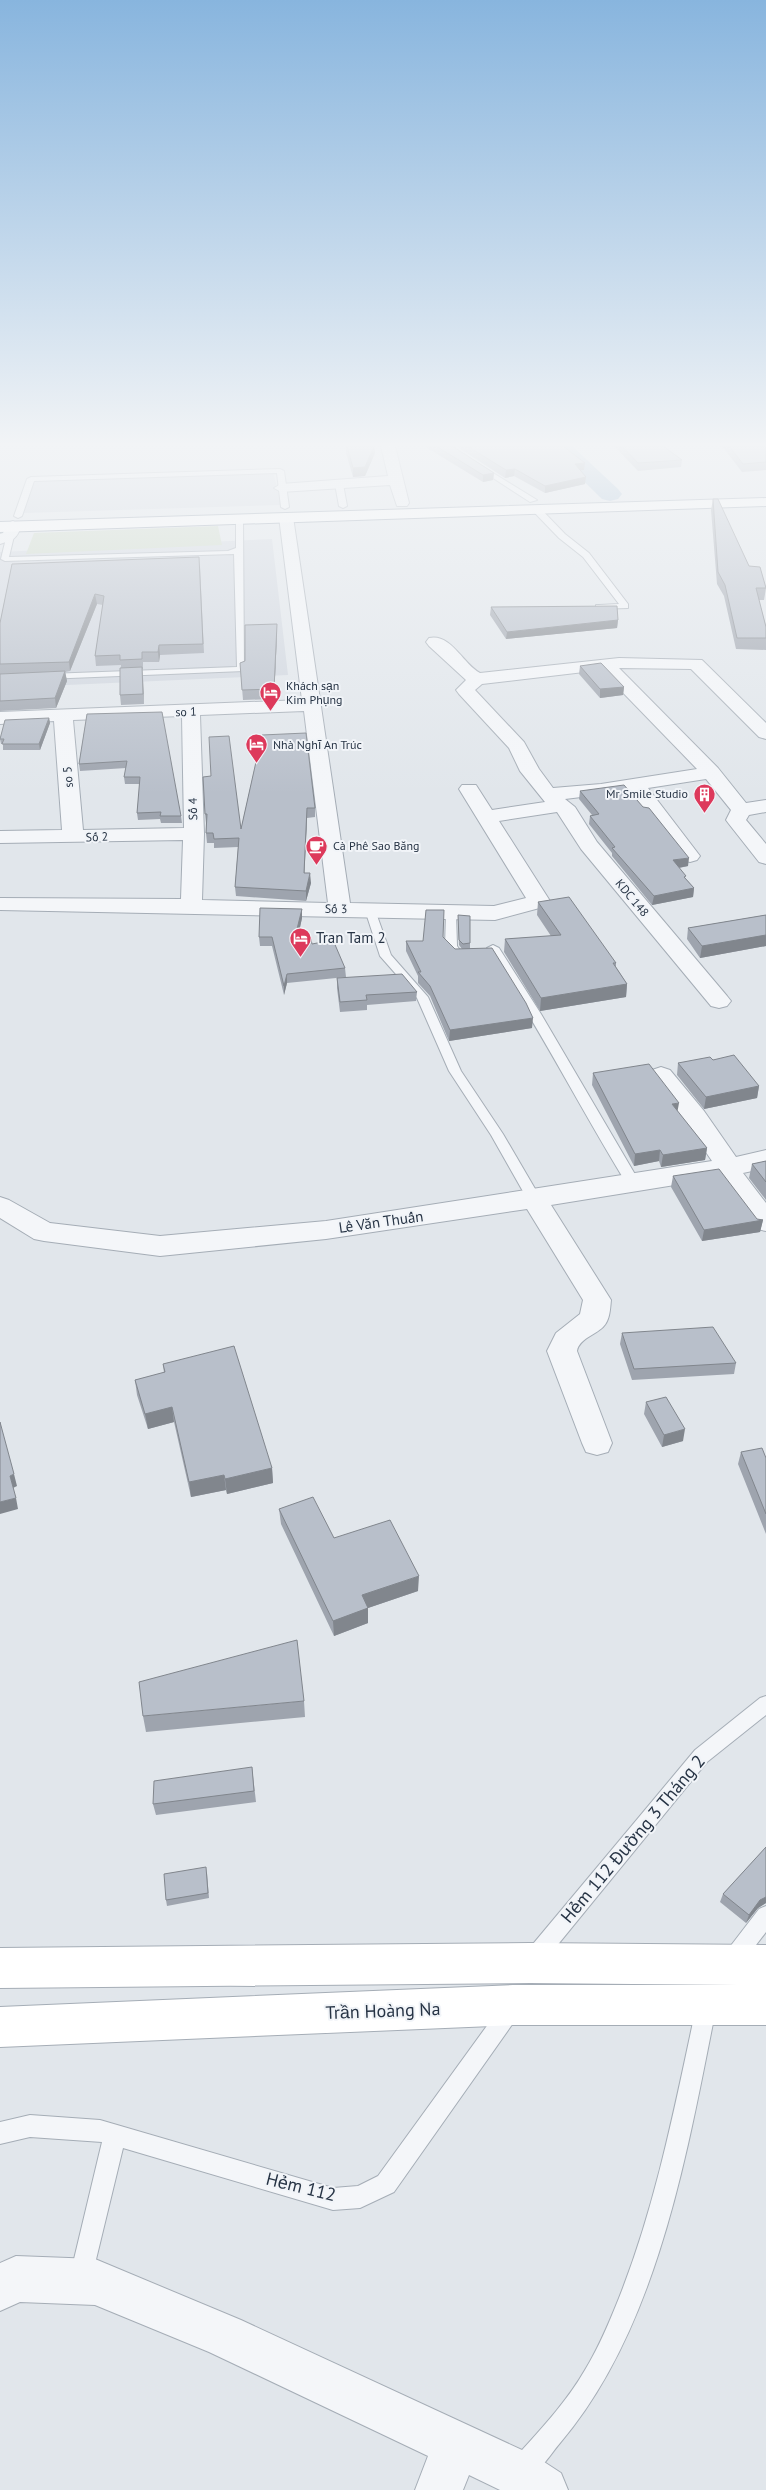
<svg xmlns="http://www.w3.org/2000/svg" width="766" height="2490" viewBox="0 0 766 2490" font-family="'PT Sans',sans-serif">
<rect width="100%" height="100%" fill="#e1e6eb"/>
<!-- built -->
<path fill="#cfd5de" d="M273,471L281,505L24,513L34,481Z
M272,539L288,675L0,688V552Z"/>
<!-- green -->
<path fill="#c8d6c1" d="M218,526L222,545L26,554L34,533Z"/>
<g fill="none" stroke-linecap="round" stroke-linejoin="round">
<!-- river -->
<path fill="#98b6cf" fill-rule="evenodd" d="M548,446H572L618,489L622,494L618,499L610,501L602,499Z"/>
<defs>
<path id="service" d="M478,464L480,465L537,500L530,502L476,467Z
M280,469L284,471L289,507L285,509L281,507L277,473L34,481L22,516L18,518L14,516L27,479L31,477Z
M339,482L343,484L347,506L343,508L339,506L335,484Z
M532,506H538L565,534L589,553L628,604V608L596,609V605H599L619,604L583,557L559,538L532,510Z
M236,517L243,519L244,671L45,679L44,677L48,674L237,667L234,554L5,561L1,559L7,534L14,536L9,557L228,551L236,548Z
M370,907L375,910L391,955L428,997L461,1071L503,1134L541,1199L539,1202H529L491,1135L449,1071L417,998L380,956L365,910Z
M451,909L456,912L457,946L462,953L467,954V958H455L445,947L446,912Z
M493,945L499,948L541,1014L636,1176L640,1183L638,1186H628C580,1108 538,1025 487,948Z
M766,1696V1715L707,1762L542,1964L535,1967L528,1964L525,1957L528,1950L695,1750L760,1698Z
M766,1906V1932L740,1966L733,1969L726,1966L723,1959L726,1952L759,1909Z
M706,1998L713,2001L716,2008C687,2153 658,2328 560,2443C549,2456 539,2474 523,2480L514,2477L511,2468L514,2459C539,2431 566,2403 585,2370C599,2347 609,2323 619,2298C656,2205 675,2106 696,2008L699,2001Z
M509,2002L516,2005L519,2012L516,2019L394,2192L360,2208L333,2210L123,2148L92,2276L89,2284L81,2287L73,2284L70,2276L102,2142L30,2137L0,2144V2122L30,2115L100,2120L333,2188L358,2186L378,2176L502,2005Z"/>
<path id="minor" d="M381,446H395L409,503L407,506H397L390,485L281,492L274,488L281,484L388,476Z
M286,513L293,517L350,903L494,906L526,898L459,789L462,785H476L492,810L545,802L520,771L509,748L459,694L456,690L466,680L429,646L426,642L429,638C451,633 463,664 480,673L619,658L702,660L766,723V739L759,737L691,669L619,668L718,768L746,803L766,800V812L749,815L746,820L766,844V864L759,862L729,824L726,820L731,810L706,779L648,788L700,856L697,860L690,862L683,860L630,791L565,799L575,807L597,842L727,996L731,1001L727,1006L719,1008L711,1006L581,849L557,812L499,821L550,901L547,906L495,920L0,910V898L181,899L183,840L0,843V831L62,830L54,721L0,724V712L302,700L279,517ZM601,670L697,769L601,784L553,788L539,769L524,742L475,690L482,684ZM304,711L328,903L202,900L204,834L200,715ZM182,716L184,828L83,830L73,720Z
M13,521L21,526C17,539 13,540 0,544V534L3,533L8,523Z
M661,1067L670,1070L704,1111L736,1157L766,1150V1168L743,1173L766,1203V1231L756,1229L718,1178L551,1205L611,1300C610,1309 610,1320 603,1327C595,1335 579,1339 577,1351L612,1443L608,1452L597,1455L586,1452L582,1443L547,1351L556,1333L580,1314L583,1300L527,1209L326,1239L160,1256L44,1241L34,1239L0,1218V1197L9,1200L50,1223L160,1236L326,1221L712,1161L686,1123L649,1075L652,1070Z
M16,2256L95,2259L241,2320L535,2456L561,2473L568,2490H500L469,2475L463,2490H415L428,2456L209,2352L95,2305L20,2302L0,2311V2263Z"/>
<path id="secondary" d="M530,1943L766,1945V2025H513L0,2047V2007L513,1985H737L530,1983L0,1988V1948Z"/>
<path id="trunk" d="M766,498V506L0,532V522Z"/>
</defs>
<!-- service casing -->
<use href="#service" stroke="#a5adb6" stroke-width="2"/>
<!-- minor casing -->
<use href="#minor" stroke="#a5adb6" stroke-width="2"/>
<!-- secondary casing -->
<use href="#secondary" stroke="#a5adb6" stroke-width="2"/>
<!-- trunk casing -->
<use href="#trunk" stroke="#8794a4" stroke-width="2"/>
<!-- service -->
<use href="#service" fill="#f4f6f9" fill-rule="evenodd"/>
<!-- minor -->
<use href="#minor" fill="#f4f6f9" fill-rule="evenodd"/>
<!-- secondary -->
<use href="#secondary" fill="#fff" fill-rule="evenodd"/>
<!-- trunk -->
<use href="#trunk" fill="#fff" fill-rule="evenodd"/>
</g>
<!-- wall -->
<path fill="#9ea4ae" d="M346,446L375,453L365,476L353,477L346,453Z
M424,446H563L584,470H581L585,484L545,493L514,476L505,478L456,446H453L494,473L493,480L483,482Z
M614,446H663L682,460L681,467L638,471Z
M722,446H766V470L742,472Z
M713,499L749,566L766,588L764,600H759L766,627V650L736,649L724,596L717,584L711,510Z
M12,564L200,566L204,653L160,655L159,662H143V669H142L144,704L121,705L120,695L121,665L96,666L95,656L103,605L97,604L70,671L65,672L67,681L56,708L0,711V623Z
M491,607L618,620L617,628L506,639L490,615Z
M277,634L274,699L243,700L240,663L245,661Z
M580,666L624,687L623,695L600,698L579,674Z
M87,714L181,816L182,823H161L160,819L138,820L137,813L140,784H125L124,777L126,768L80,771L79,764Z
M49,718L50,723L40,750H3V744H1L0,739Z
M262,735L315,808V817L307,818L304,873L311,883L306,901L236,896L235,887L238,847L214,848V843H207L206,833L207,823H206L205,814L203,777L241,829Z
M580,791L688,866L679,868L686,879L694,888L693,897L652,905L612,856V853L589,824L590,816L592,815L579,799Z
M538,902L616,963V967L627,984L626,997L540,1011L504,952L505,939L551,936L537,915Z
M302,909V918L297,941L312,944L345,968L346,977L287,983L284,995L272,946H260L259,937Z
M458,915L470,943V949L532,1028L449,1041L430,996L418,983V976L406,951V941H423L443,937L455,949H462L459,945Z
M766,915V946L700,958L687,939L688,928Z
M337,978L417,992L416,1001L367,1005V1010L340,1012L337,988Z
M713,1060L759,1086L757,1098L704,1109L677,1075L678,1063Z
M593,1073L677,1111L707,1148L705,1160L661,1167L659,1161L634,1166L592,1085Z
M766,1161V1200L749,1178L752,1164Z
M673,1176L757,1219L763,1220L760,1232L702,1241L671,1187Z
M622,1333L736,1363L734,1374L632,1380L620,1344Z
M163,1364L272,1468L273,1483L227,1494L226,1490L191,1497L174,1422L148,1429L137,1395L135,1380L164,1373Z
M646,1402L683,1441L662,1447L644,1414Z
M741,1452L766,1458V1534L738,1464Z
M279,1509L334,1538L418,1591L368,1608V1623L334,1636L281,1524Z
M304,1701L305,1717L146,1732L143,1716Z
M252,1767L256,1802L156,1815L153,1804Z
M766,1847V1903L758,1908L746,1923L720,1902L723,1894Z
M207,1873L209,1898L167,1906L166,1900Z"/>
<!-- shaded-wall -->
<path fill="#81868d" d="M374,446L375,453L365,476L353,477V468Z
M585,463L584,470L574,471L575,464Z
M515,469L514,476L505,478L506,470Z
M494,473L493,480L483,482V475Z
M586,477L585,484L545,493V486Z
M95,594L97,604L70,671L69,662Z
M618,620L617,628L506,639L507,632Z
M277,624V634L274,699V689Z
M159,645L160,655L159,662L158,652Z
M142,667L143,677L144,704L143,694Z
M65,671L67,681L56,708L55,698Z
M624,687L623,695L600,698V689Z
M49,718L50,723L40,750L39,744Z
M307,808V818L304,883V873Z
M689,858L688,866L672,869L673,860Z
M310,873L311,883L306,901V891Z
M694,888L693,897L652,905L654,896Z
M302,909V918L295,950L294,941Z
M766,935V946L700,958L702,946Z
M287,974V983L284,995V986Z
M627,984L626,997L540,1011L541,998Z
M533,1018L532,1028L449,1041L450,1030Z
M759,1086L757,1098L704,1109L706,1097Z
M679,1103L677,1114L672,1104Z
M707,1148L705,1160L661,1167L663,1155Z
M660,1150L659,1161L634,1166L635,1154Z
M763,1220L760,1232L702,1241L704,1230Z
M172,1407L174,1422L148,1429L145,1414Z
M685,1429L683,1441L662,1447L664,1435Z
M272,1468L273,1483L227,1494L225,1479Z
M14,1474L17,1486L13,1488L10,1476Z
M224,1475L226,1490L191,1497L189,1482Z
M16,1498L18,1509L0,1514V1502Z
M419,1576L418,1591L368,1608V1623L334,1636L333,1621L362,1595Z
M766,1897V1903L758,1908L746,1923L749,1915L760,1900Z"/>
<!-- building -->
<path fill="#b8bfca" stroke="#81868d" d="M347,446H374L365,467L353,468Z
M436,446H452L494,473L483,475Z
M467,446H563L585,463L575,464L586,477L545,486L515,469L506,470Z
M622,446H663L682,460L638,463Z
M729,446H766V462L743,464Z
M713,499H718L749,566L760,567L766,588H756L766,627V638H737L725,585L718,572Z
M199,557L203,644L159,645L158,652H142V659L120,660V655L95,656L104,596L95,594L69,662L0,664V623L12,564Z
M617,606L618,620L507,632L491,607Z
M277,624L274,689L242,690L240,663L245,661V625Z
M601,663L624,687L600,689L580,666Z
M142,667L143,694L120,695V668Z
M65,671L55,698L0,701V674Z
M162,712L181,816H160L161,812L137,813L140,777H124L127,761L79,764L87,714Z
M49,718L39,744H2L4,739H0L5,720Z
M306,733L315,808H307L304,873H310L306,891L235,887L239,838L214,839L213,833H206L207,814H205L203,777L211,776L209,737L229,736L241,829L262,735Z
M624,785L643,807L649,808L689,858L673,860L686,876L684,877L694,888L654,896L612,848L615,847L590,816L599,814L580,791Z
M569,897L616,963H613L627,984L541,998L505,939L561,935L538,902Z
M260,908L302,909L294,941L311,939L312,944L333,940L345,968L287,974L284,986L272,937H259Z
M426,910H444L443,937L455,949L492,948L526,1003L533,1018L450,1030L430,986L418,972H421L406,941H423Z
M458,915L470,916V943L463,944L459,940Z
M766,915V935L702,946L688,928Z
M402,974L417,992L366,995L367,1000L340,1002L337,978Z
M734,1055L759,1086L706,1097L678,1063L710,1057L713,1060Z
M649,1064L679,1103L672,1104L707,1148L663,1155L660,1150L635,1154L593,1073Z
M766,1161V1182L752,1164Z
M719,1169L757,1219L763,1220L704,1230L673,1176Z
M713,1327L736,1363L634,1369L622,1333Z
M234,1346L272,1468L225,1479L224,1475L189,1482L172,1407L145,1414L135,1380L165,1372L163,1364Z
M666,1397L685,1429L664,1435L646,1402Z
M0,1422L14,1474L10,1476L16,1498L0,1502Z
M762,1448L766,1458V1514L741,1452Z
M313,1497L334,1538L390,1520L419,1576L362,1595L368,1608L333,1621L279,1509Z
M297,1640L304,1701L143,1716L139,1682Z
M252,1767L254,1791L153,1804L154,1781Z
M766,1847V1897L760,1900L749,1915L723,1894Z
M206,1867L208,1893L166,1900L164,1874Z"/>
<!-- sky -->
<linearGradient id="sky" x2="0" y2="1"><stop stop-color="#88b5de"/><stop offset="0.56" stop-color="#f2f4f6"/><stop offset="1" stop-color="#f2f4f6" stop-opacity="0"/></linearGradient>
<rect width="766" height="794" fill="url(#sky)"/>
<!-- icons -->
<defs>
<symbol id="hotel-pin" viewBox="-11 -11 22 30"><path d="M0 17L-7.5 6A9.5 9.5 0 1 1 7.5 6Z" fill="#dd395b" stroke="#f1f4f8"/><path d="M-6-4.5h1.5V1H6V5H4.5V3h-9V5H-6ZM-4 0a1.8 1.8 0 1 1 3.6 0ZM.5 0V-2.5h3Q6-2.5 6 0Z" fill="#fff"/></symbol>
<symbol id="building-pin" viewBox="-11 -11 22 30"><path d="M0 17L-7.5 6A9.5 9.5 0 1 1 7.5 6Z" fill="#dd395b" stroke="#f1f4f8"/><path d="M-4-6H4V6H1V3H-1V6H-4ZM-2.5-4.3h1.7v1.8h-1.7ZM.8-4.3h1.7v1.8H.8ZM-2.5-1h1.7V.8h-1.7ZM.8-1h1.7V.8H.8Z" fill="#fff"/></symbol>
<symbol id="cafe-pin" viewBox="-11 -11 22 30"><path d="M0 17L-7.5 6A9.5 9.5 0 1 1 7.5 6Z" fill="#dd395b" stroke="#f1f4f8"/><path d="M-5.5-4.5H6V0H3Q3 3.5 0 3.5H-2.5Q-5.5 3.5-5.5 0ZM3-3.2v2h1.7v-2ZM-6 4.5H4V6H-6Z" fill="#fff"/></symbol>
</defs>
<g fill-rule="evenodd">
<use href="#hotel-pin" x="258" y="680" width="25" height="34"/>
<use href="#hotel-pin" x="244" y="732" width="25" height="34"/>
<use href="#building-pin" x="692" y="782" width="25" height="34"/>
<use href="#cafe-pin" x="304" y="834" width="25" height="34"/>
<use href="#hotel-pin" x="288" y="926" width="25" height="34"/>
</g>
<g text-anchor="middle" stroke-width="4" stroke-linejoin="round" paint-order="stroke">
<!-- far-poi labels -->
<g font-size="12" fill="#273445" stroke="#f1f4f8" text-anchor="start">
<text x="286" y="690">Khách sạn<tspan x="286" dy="14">Kim Phụng</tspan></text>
<text x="273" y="749">Nhà Nghĩ An Trúc</text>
<text x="688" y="798" text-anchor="end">Mr Smile Studio</text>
<text x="333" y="850">Cà Phê Sao Băng</text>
</g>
<!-- far-street labels -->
<g font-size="12" fill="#273445" stroke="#f1f4f8">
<text transform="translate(186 712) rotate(-2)" y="4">so 1</text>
<text transform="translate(68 777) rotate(-95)" y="4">so 5</text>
<text transform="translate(193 809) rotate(-91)" y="4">Số 4</text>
<text transform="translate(97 837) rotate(-2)" y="4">Số 2</text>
<text transform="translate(632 898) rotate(50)" y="4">KDC 148</text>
<text transform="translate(336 909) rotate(1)" y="4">Số 3</text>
</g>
<!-- poi labels -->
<g font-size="15" fill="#273445" stroke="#f1f4f8" text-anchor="start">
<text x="316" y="943">Tran Tam 2</text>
</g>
<!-- street labels -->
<g font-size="15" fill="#273445" stroke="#f1f4f8">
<text transform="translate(381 1222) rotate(-8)" y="5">Lê Văn Thuấn</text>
</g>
<!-- near-street labels -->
<g font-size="18" fill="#273445" stroke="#f1f4f8">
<text transform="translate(633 1839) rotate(-50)" y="6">Hẻm 112 Đường 3 Tháng 2</text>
<text transform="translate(383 2011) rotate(-2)" y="6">Trần Hoàng Na</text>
<text transform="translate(301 2187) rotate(14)" y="6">Hẻm 112</text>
</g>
</g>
</svg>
